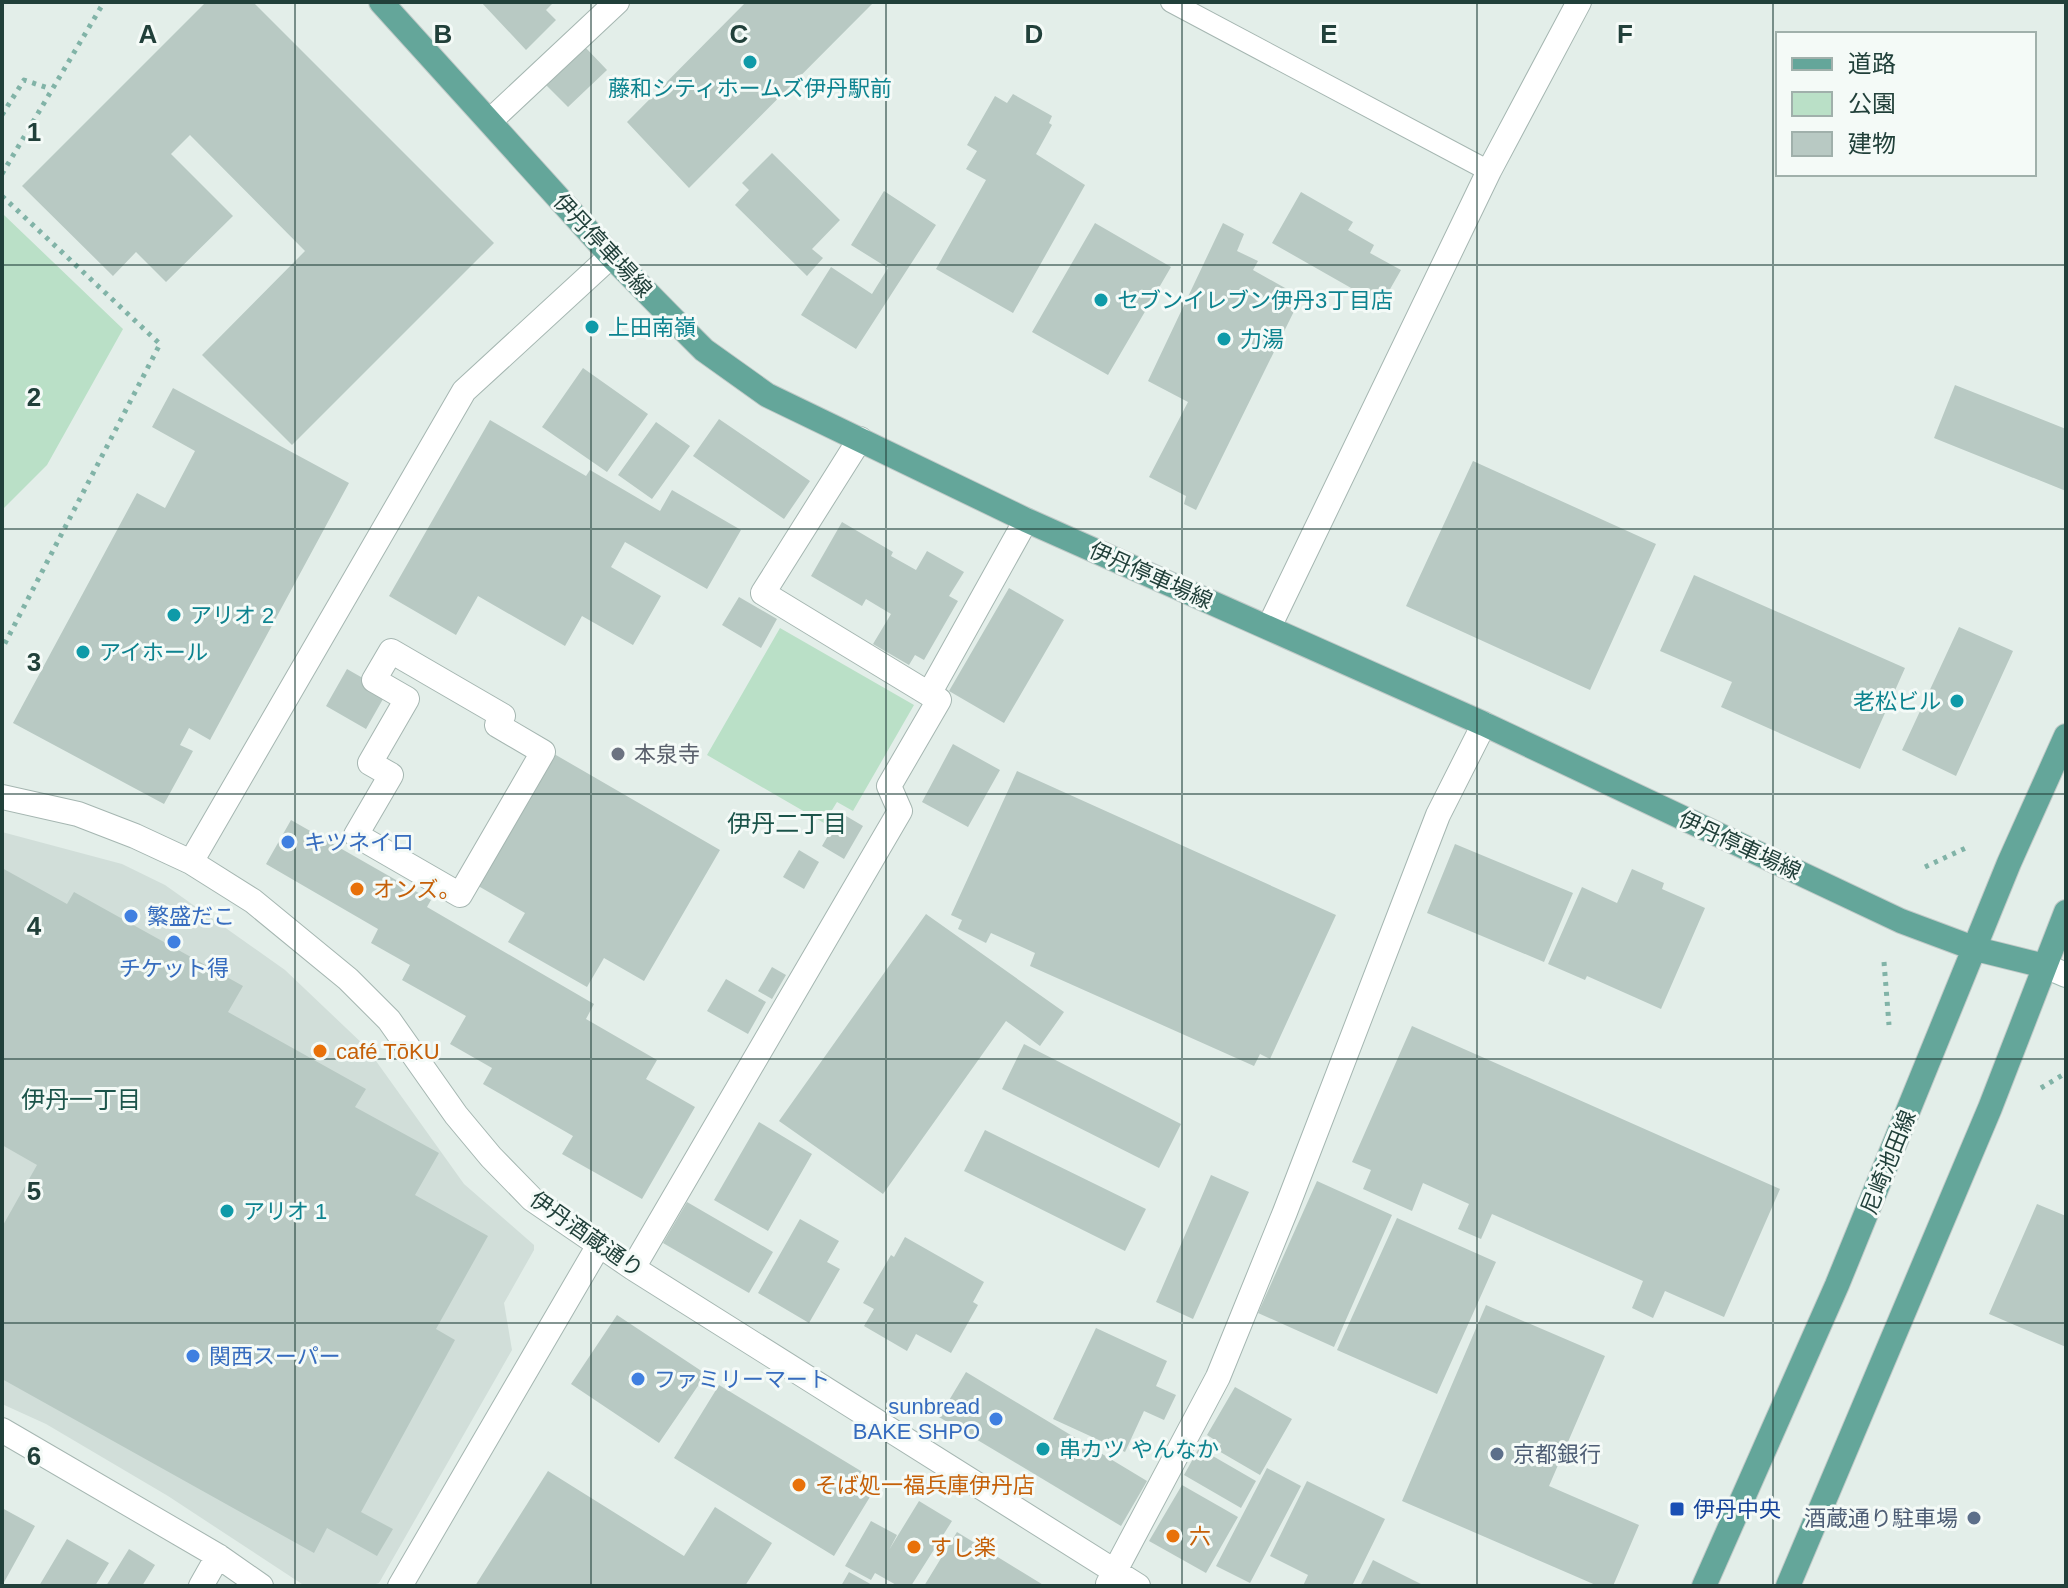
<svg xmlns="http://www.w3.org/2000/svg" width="2068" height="1588" viewBox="0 0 2068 1588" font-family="Helvetica,'Noto Sans JP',sans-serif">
<rect width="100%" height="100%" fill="#e3eee9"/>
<!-- built -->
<path fill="#d1ded9" d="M2,832L122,864L165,885L285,970L366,1047L464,1184L534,1245V1250L504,1303L512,1350L379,1583L369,1586H305L168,1496L46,1424L2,1404Z"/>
<!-- green -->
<path fill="#bae0c7" d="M4,215L123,329L47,465L2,510Z
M780,628L914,705L853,811L837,802L824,823L707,755Z"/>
<!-- building -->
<path fill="#b8c9c3" d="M206,2H253L494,243L292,445L202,355L305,251L190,135L171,154L233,216L166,282L136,252L113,276L22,186Z
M481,2H554L546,10L556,20L526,50Z
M746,2H874L689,188L627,122Z
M585,47L607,70L568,107L546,85Z
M1013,94L1052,116L1049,123L1052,125L1036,154L1085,185L1013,313L936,269L986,180L966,169L977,151L967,145L995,96L1007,103Z
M772,153L840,220L812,249L823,258L807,276L735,205L749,190L742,183Z
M884,191L936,225L856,349L801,315L831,267L872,294L888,268L851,245Z
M1301,192L1353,222L1348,230L1374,245L1370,253L1401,270L1381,305L1272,243Z
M1095,223L1171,267L1108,375L1032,332Z
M1223,223L1244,234L1237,251L1258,261L1253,270L1301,297L1196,510L1184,504L1186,496L1149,477L1188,402L1148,381Z
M583,368L648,414L607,472L542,427Z
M1955,385L2066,429V491L1934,438Z
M173,388L349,483L210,740L189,728L180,745L193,751L164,804L13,723L137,493L165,508L195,451L152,427Z
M719,419L810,481L784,519L693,456Z
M490,420L586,476L590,470L660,511L672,490L741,530L707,589L625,542L611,567L661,596L633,645L582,616L565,646L478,596L456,635L389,596Z
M656,422L690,446L652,499L618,475Z
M1473,461L1656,544L1590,690L1406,606Z
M842,522L893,552L891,556L916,570L927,551L964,572L949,596L958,601L924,660L915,655L909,665L873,644L891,614L866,599L862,606L811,576Z
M1694,575L1905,668L1860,769L1721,707L1732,682L1660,651Z
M1009,588L1064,620L1004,723L949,691Z
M739,597L777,619L761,648L722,625Z
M1959,627L2013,651L1956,776L1902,750Z
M347,669L387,692L366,729L326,706Z
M953,744L1000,770L968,827L922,802Z
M549,751L720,850L644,981L604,958L587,987L508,942L525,913L473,883Z
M1017,771L1336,915L1270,1059L1260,1054L1254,1066L1030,966L1035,953L991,933L986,943L958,929L962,920L951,915Z
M841,813L863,826L844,859L822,846Z
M291,820L431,900L427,907L594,1004L586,1019L657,1060L646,1079L695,1107L642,1199L562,1154L573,1136L483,1084L492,1068L450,1044L466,1016L402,980L410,965L371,943L378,929L266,864Z
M1455,844L1573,893L1544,962L1427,913Z
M799,850L819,862L804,889L783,877Z
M2,868L67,904L74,892L243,986L228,1012L366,1089L355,1107L439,1153L415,1195L488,1236L436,1329L455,1340L361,1512L393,1529L377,1556L327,1528L314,1553L2,1379V1227L37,1165L2,1145Z
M1632,869L1664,883L1662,889L1705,908L1661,1009L1587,976L1585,980L1548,964L1582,887L1617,903Z
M926,914L1064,1012L1040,1046L1006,1021L883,1194L779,1121Z
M772,967L786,975L772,999L758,991Z
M726,979L766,1002L748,1034L707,1011Z
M1412,1026L1780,1189L1724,1317L1665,1291L1653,1318L1632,1308L1643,1281L1492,1214L1481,1239L1458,1229L1469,1204L1423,1183L1412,1211L1363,1189L1371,1170L1352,1162Z
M1024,1044L1181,1124L1159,1168L1002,1089Z
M759,1122L812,1154L768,1231L714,1200Z
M985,1130L1146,1209L1125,1251L964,1171Z
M1211,1175L1249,1192L1193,1319L1156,1302Z
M1317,1181L1392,1215L1334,1347L1258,1313Z
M687,1202L773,1252L749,1293L663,1243Z
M2037,1204L2066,1216V1347L1989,1314Z
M1397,1218L1496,1262L1437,1394L1337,1350Z
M800,1219L839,1241L827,1262L840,1269L809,1323L758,1293Z
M905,1237L984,1282L973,1302L978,1305L951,1353L916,1334L907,1351L864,1326L874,1309L863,1303L891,1255L894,1257Z
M1486,1305L1605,1356L1549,1486L1639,1525L1613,1586H1598L1402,1501Z
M617,1315L706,1374L659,1443L571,1384Z
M1096,1328L1167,1361L1156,1386L1176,1395L1164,1420L1144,1411L1125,1452L1053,1419Z
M966,1372L1147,1481L1121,1526L939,1417Z
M719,1385L879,1482L834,1556L674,1458Z
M1235,1387L1292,1419L1260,1475L1217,1450L1221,1444L1207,1435Z
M1199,1448L1256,1481L1241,1508L1184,1475Z
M1267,1468L1301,1486L1250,1583L1216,1566Z
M548,1471L684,1556L715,1507L772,1543L745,1586H475Z
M1307,1481L1385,1519L1352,1586H1303L1308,1575L1270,1556Z
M1182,1485L1238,1517L1206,1573L1149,1541Z
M919,1501L952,1521L911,1586H898L875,1573L871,1580L845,1566L871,1521L897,1535L889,1550Z
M2,1508L35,1526L2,1586Z
M957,1532L1045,1586H924Z
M67,1539L109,1563L95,1586H39Z
M129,1549L155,1565L142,1586H106Z
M1373,1560L1425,1586H1360Z
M849,1572L874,1586H841Z"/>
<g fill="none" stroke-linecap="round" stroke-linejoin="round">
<defs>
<path id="service" d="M1171,2L1489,171"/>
<path id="pedestrian" d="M391,651L503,716L497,725L543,752L460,895L356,835L391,775L370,763L407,699L374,680Z"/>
<path id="minor" d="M490,121L617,2
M860,439L763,593L929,694
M1269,627L1489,171L1579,2
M2,797L78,814L135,836L191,862L253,901L348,979L389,1020L456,1115L491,1157L532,1199L633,1268L1138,1586
M191,862L464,391L611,256
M633,1268L900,811L889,786L939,700L929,694L1026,520
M2,1430L218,1556L261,1586
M1108,1584L1218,1377L1285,1212L1438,815L1484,724
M201,1586L218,1556
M400,1586L599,1245"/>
<path id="secondary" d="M2045,966L2066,975"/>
<path id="primary" d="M381,2L611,256L672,318L704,350L767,395L1026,520L1484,724L1901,921L1976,949L2045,966
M1704,1586L1837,1285L2009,863L2066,736
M1788,1586L1990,1108L2066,912"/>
</defs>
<!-- service casing -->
<use href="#service" stroke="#a5b6b1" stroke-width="22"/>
<!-- pedestrian casing -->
<use href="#pedestrian" stroke="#a5b6b1" stroke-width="26"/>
<!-- minor casing -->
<use href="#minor" stroke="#a5b6b1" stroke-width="26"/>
<!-- secondary casing -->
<use href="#secondary" stroke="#a0bab3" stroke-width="26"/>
<!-- primary casing -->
<use href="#primary" stroke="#c1cac8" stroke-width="26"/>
<!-- path -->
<path stroke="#81b3a7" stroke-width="5" stroke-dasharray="4 6" stroke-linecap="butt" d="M2,115L24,80L51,89
M2,174L104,2
M2,196L160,344L2,649
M1925,867L1970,846
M1884,962L1889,1025
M2041,1088L2066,1073"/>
<!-- service -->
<use href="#service" stroke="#fff" stroke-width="20"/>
<!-- pedestrian -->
<use href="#pedestrian" stroke="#fff" stroke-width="24"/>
<!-- minor -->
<use href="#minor" stroke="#fff" stroke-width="24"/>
<!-- secondary -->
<use href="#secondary" stroke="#fff" stroke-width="24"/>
<!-- primary -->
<use href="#primary" stroke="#64a69a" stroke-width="24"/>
</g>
<!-- grid -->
<path fill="none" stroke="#21403a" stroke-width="2" stroke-opacity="0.55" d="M295,2V1586M591,2V1586M886,2V1586M1182,2V1586M1477,2V1586M1773,2V1586M2,265H2066M2,529H2066M2,794H2066M2,1059H2066M2,1323H2066"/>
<!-- markers -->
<g fill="#0f9aa8" stroke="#f4faf7" stroke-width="3">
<circle cx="750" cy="62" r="8"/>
<circle cx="1101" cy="300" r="8"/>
<circle cx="592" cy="327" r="8"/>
<circle cx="1224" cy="339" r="8"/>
<circle cx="174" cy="615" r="8"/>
<circle cx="83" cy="652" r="8"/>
<circle cx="1957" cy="701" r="8"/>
<circle cx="227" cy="1211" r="8"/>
<circle cx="1043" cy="1449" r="8"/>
</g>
<circle fill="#6b7280" stroke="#f4faf7" stroke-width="3" cx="618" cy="754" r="8"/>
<g fill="#3f7fe0" stroke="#f4faf7" stroke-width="3">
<circle cx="288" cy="842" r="8"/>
<circle cx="131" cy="916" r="8"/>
<circle cx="174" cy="942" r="8"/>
<circle cx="193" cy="1356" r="8"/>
<circle cx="638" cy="1379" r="8"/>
<circle cx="996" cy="1419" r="8"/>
</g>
<g fill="#e8710a" stroke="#f4faf7" stroke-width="3">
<circle cx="357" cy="889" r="8"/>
<circle cx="320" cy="1051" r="8"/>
<circle cx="799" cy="1485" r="8"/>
<circle cx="1173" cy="1536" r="8"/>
<circle cx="914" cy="1547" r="8"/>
</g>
<g fill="#5c6f8a" stroke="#f4faf7" stroke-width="3">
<circle cx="1497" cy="1454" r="8"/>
<circle cx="1974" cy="1518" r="8"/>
</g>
<rect fill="#1a4fb4" stroke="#f4faf7" stroke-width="3" x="1669" y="1501" width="16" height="16" rx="4"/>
<g text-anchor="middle" stroke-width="6" stroke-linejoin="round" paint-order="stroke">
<!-- culture labels -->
<g font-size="22" fill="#0d838f" stroke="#f4faf7" text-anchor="start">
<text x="750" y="96" text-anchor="middle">藤和シティホームズ伊丹駅前</text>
<text x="1117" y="308">セブンイレブン伊丹3丁目店</text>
<text x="608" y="335">上田南嶺</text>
<text x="1240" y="347">力湯</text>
<text x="190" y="623">アリオ 2</text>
<text x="99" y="660">アイホール</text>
<text x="1941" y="709" text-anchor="end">老松ビル</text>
<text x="243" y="1219">アリオ 1</text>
<text x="1059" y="1457">串カツ やんなか</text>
</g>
<!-- street labels -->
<g font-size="22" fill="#21403a" stroke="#f4faf7">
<text transform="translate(603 245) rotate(47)" y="8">伊丹停車場線</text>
<text transform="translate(1151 575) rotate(24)" y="8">伊丹停車場線</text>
<text transform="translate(1740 845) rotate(25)" y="8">伊丹停車場線</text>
<text transform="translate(1888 1162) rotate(-68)" y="8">尼崎池田線</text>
<text transform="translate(587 1234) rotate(35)" y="8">伊丹酒蔵通り</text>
</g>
<!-- worship labels -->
<g font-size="22" fill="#5b616d" stroke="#f4faf7" text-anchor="start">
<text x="634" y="762">本泉寺</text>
</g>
<!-- shop labels -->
<g font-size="22" fill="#366cbe" stroke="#f4faf7" text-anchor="start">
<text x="304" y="850">キツネイロ</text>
<text x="147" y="924">繁盛だこ</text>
<text x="174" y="976" text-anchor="middle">チケット得</text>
<text x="209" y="1364">関西スーパー</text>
<text x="654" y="1387">ファミリーマート</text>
<text x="980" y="1414" text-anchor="end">sunbread<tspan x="980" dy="25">BAKE SHPO</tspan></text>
</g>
<!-- food labels -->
<g font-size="22" fill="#c56008" stroke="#f4faf7" text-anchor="start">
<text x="373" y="897">オンズ。</text>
<text x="336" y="1059">café TōKU</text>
<text x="815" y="1493">そば処一福兵庫伊丹店</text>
<text x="1189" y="1544">六</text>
<text x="930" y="1555">すし楽</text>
</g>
<!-- service labels -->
<g font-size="22" fill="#4e5e75" stroke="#f4faf7" text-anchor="start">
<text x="1513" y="1462">京都銀行</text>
<text x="1958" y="1526" text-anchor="end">酒蔵通り駐車場</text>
</g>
<!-- transit labels -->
<g font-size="22" fill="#164399" stroke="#f4faf7" text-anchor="start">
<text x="1693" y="1517">伊丹中央</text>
</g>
<!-- neighbourhood labels -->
<g font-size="24" fill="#1b544a" stroke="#f4faf7">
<text x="787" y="832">伊丹二丁目</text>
<text x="81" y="1108">伊丹一丁目</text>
</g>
</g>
<g font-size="26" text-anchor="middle" font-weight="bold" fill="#21403a" stroke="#f4faf7" stroke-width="6" stroke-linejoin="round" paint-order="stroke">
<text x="148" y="43">A</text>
<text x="443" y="43">B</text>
<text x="739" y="43">C</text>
<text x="1034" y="43">D</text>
<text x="1329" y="43">E</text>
<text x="1625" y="43">F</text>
<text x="34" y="141">1</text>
<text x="34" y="406">2</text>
<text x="34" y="671">3</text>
<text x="34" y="935">4</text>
<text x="34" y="1200">5</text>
<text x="34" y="1465">6</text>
</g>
<!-- border -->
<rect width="2068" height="1588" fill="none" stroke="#21403a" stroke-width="8"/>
<!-- legend -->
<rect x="1776" y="32" width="260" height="144" fill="#f4faf7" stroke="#a0b0ab" stroke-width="2"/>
<rect x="1792" y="58" width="40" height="12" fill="#64a69a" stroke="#a0b0ab" stroke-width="2"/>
<text x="1848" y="72" font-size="24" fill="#21403a">道路</text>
<rect x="1792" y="92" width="40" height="24" fill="#bae0c7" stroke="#a0b0ab" stroke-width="2"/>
<text x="1848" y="112" font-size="24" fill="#21403a">公園</text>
<rect x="1792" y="132" width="40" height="24" fill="#b8c9c3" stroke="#a0b0ab" stroke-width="2"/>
<text x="1848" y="152" font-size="24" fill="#21403a">建物</text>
</svg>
